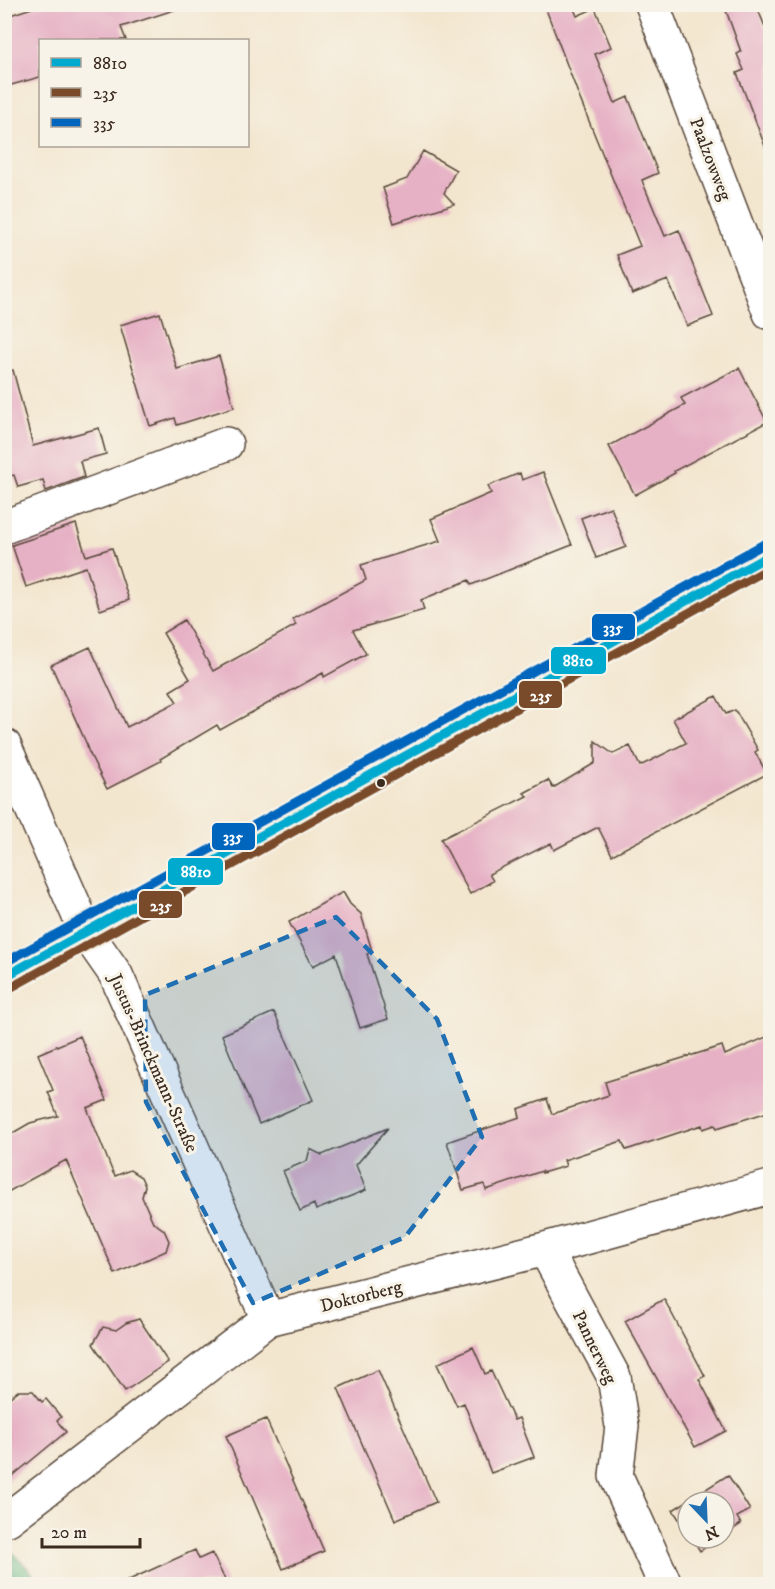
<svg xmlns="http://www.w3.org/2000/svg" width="775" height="1589" viewBox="0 0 775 1589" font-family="'IM FELL DW Pica',serif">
<rect width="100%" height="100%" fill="#f7f3e8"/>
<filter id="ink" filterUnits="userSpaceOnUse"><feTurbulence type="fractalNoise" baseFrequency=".0167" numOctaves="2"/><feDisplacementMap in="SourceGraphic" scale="12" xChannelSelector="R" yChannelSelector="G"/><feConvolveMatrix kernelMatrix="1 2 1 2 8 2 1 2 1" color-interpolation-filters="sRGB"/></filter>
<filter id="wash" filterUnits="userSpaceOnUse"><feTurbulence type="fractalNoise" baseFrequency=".008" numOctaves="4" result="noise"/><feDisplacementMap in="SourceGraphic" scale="24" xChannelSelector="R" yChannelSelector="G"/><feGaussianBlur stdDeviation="1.35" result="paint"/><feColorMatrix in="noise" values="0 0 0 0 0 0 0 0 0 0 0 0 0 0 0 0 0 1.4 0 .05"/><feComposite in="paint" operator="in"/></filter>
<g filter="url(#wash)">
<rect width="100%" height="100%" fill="#f3e6cf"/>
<!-- forest -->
<path fill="#63b581" stroke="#4f7050" stroke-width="1.5" d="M5,1545L20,1560L42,1584H5Z"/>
<g id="blocks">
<!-- building -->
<path fill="#e6b1c5" d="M44,4H173L174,10L121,27L126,40H40V77L4,87V17Z
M544,4H572L577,16L595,8L611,47L595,54L615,103L628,97L658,173L642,180L643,183L665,236L679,230L713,316L687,326L668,280L632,294L617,255L640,246L580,99Z
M724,5H756L771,41V153L768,154L737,73L744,70L737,54L741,52Z
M423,151L456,170L444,193L454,204L394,223L383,188L407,179Z
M160,313L177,369L219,356L234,407L177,425L175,418L150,426L120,325Z
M739,368L767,422L674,471L675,473L635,495L609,446L685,405L681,398Z
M13,370L33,446L99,428L106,454L80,461L84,477L46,491L43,480L18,487L14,475L4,477V371Z
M543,472L572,545L471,585L469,580L421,600L424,610L353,630L366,654L324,677L323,673L220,730L217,725L160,759L161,761L107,789L87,748L88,747L51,665L90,647L127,727L177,702L170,691L190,679L163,633L184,620L213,671L296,625L293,619L366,580L361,565L440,541L431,519L491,493L488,486L520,473L522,480Z
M611,507L626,547L596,558L581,518Z
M76,524L86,556L112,548L129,600L100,610L86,567L26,587L12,545Z
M716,696L726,714L735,710L758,750L755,752L767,774L612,855L598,827L554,850L551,843L489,874L493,881L470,894L441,839L527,796L524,793L548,780L553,788L595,763V741L613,754L630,746L640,766L686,743L673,719Z
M343,892L350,904L361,914L372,951L367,954L388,1019L360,1028L336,954L313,966L289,922Z
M274,1012L313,1100L259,1124L222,1035Z
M771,1035V1111L717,1128L715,1125L703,1129L702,1125L626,1150L622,1141L564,1160L566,1166L542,1173V1171L486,1190L484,1184L463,1190L447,1142L520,1117L518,1109L547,1099L552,1114L609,1095L605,1082L722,1046L725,1055Z
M80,1036L107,1100L87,1108L113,1173L115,1176L130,1170L141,1177L145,1186L142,1197L153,1222L164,1230L169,1241L166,1251L115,1274L66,1160L4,1194V1138L30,1123L58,1116L48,1092L53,1090L38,1054Z
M388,1128L356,1165L366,1190L316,1210L314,1204L300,1211L283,1171L307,1161L310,1149L322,1155Z
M664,1299L705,1376L699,1379L726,1431L695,1447L625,1321Z
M139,1319L168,1362L125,1391L93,1344L103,1327L116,1330L126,1323Z
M473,1347L485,1374L491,1371L514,1420L519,1418L534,1457L491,1473L464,1403L457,1406L437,1364Z
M378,1370L436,1502L395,1520L338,1388Z
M18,1391H33L42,1402L46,1399L61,1417L57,1421L66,1432L4,1483V1402Z
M266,1419L324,1551L283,1569L226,1436Z
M728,1475L750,1510L737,1517L741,1524L724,1535V1502H688V1533L673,1510Z
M692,1538H720L700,1551Z
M195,1550L199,1559L212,1553L227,1584H120Z"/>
</g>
</g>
<g filter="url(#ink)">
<use href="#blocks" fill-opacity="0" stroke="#574639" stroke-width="1.5"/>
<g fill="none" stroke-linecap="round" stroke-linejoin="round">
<defs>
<path id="minor" d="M652,4L770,313
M4,527L226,444
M4,745L86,932L116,975L268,1319
M545,1249L614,1377L622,1426L616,1476L665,1584
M8,1519L268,1319L545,1249L770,1187"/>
<path id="major" d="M4,977L770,555"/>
</defs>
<!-- minor casing -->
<use href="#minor" stroke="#574639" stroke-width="36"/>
<!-- major casing -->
<use href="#major" stroke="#574639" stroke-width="36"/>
<!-- minor -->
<use href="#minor" stroke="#fff" stroke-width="33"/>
<!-- major -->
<use href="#major" stroke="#fff" stroke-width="33"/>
<defs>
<path id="bus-1" d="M4,977L770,555"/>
<path id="bus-2" d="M10,988L770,568"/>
<path id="bus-3" d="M4,963L764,544"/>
</defs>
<!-- bus-1 casing -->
<use href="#bus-1" stroke="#f7f3e8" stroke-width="14"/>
<!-- bus-2 casing -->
<use href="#bus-2" stroke="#f7f3e8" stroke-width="14"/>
<!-- bus-3 casing -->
<use href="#bus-3" stroke="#f7f3e8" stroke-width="14"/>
<!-- bus-1 -->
<use href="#bus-1" stroke="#00a9ce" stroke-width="9"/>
<!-- bus-2 -->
<use href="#bus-2" stroke="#7a4b2a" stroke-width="9"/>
<!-- bus-3 -->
<use href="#bus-3" stroke="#0065bd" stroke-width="9"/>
</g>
</g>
<!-- marked area -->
<path fill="#1f6fb2" fill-opacity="0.2" stroke="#1f6fb2" stroke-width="4.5" stroke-dasharray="12 8" stroke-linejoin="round" d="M336,917L437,1019L482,1137L405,1237L253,1303L146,1102L145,995Z"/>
<!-- markers -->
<circle fill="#3b2a1e" stroke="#f7f3e8" stroke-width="2" cx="381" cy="783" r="5"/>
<g text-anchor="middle" stroke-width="6" stroke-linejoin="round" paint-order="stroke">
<!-- street labels -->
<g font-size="18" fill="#3b2a1e" stroke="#f7f3e8">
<text transform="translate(711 159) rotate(69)" y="6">Paalzowweg</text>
<text transform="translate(154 1063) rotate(66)" y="6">Justus-Brinckmann-Straße</text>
<text transform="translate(361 1296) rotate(-14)" y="6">Doktorberg</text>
<text transform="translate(595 1347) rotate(64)" y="6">Pannerweg</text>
</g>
</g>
<g stroke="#f7f3e8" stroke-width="2">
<rect x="591" y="613" width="45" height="28" rx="6" fill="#0065bd"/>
<rect x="550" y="646" width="57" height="29" rx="6" fill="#00a9ce"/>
<rect x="518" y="680" width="45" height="29" rx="6" fill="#7a4b2a"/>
<rect x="211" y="822" width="45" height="29" rx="6" fill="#0065bd"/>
<rect x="167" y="857" width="57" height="29" rx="6" fill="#00a9ce"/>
<rect x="138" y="890" width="45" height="29" rx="6" fill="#7a4b2a"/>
</g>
<g font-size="16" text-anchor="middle" font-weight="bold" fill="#fff">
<text x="613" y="633">335</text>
<text x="578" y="666">8810</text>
<text x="541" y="701">235</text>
<text x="233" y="842">335</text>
<text x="196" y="877">8810</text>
<text x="161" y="911">235</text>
</g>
<!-- margin -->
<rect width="775" height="1589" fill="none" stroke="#f7f3e8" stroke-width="24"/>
<!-- legend -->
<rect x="39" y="39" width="210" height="108" fill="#f7f3e8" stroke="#aca397" stroke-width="1.5"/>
<rect x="51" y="58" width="30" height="9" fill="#00a9ce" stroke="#aca397" stroke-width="1.5"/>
<text x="93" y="69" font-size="18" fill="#3b2a1e">8810</text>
<rect x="51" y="88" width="30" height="9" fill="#7a4b2a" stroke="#aca397" stroke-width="1.5"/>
<text x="93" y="99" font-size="18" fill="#3b2a1e">235</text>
<rect x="51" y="118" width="30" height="9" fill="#0065bd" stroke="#aca397" stroke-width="1.5"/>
<text x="93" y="129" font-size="18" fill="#3b2a1e">335</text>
<!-- north arrow -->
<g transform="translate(706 1520) rotate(157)"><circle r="28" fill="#f7f3e8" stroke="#aca397" stroke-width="1.5"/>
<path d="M0-4.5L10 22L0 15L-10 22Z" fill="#1f6fb2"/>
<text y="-9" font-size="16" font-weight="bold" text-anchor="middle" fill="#3b2a1e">N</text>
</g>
<!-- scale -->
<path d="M42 1538v9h98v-9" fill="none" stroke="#3b2a1e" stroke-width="3"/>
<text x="51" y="1538" font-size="18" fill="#3b2a1e" stroke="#f7f3e8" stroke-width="4.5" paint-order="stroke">20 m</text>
</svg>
